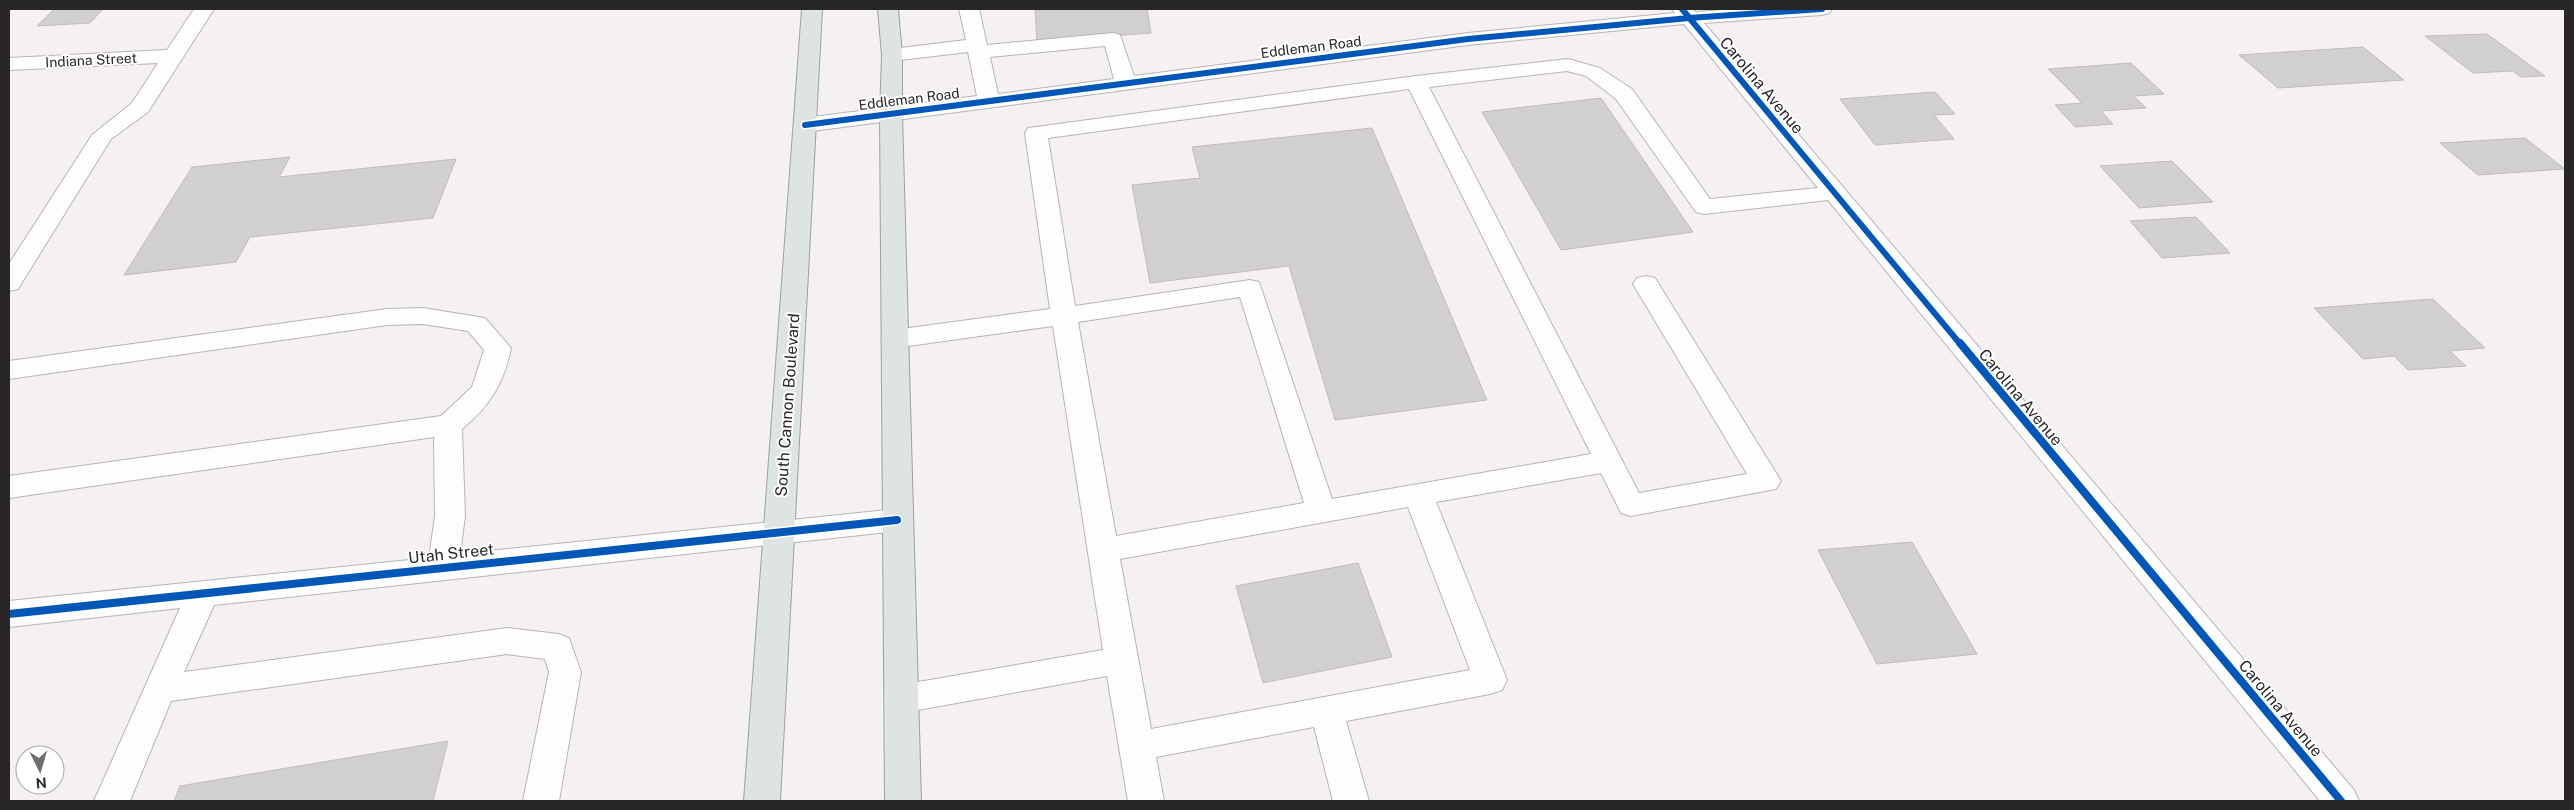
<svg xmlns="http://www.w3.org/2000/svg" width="2574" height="810" viewBox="0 0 2574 810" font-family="'Public Sans',sans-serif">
<rect width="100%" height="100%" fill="#f5f0f1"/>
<!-- building -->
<path fill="#d2cfcf" stroke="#c0bcbd" d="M54,9H103L90,23L37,26Z
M1035,9H1147L1151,33L1037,41Z
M2487,34L2545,76L2521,77L2513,71L2473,73L2425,36Z
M2363,47L2404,80L2278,88L2239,55Z
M2131,63L2164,94L2134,96L2146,108L2101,111L2113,124L2075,127L2055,105L2082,103L2048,69Z
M1935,92L1955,114L1934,115L1954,139L1875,145L1840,99Z
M1601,98L1693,232L1561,250L1482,112Z
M1372,128L1487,400L1335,420L1289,266L1150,283L1132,185L1200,178L1192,147Z
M2525,138L2565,169L2478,175L2440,143Z
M290,157L279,177L456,159L433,218L250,237L236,262L124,275L192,167Z
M2172,161L2213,202L2139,208L2100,166Z
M2196,217L2230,253L2162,258L2130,221Z
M2433,299L2485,348L2450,351L2466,366L2408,370L2394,356L2363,359L2314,308Z
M1912,542L1977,654L1877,664L1818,550Z
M1358,563L1392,657L1263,683L1236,586Z
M448,741L433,801H174L180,786Z"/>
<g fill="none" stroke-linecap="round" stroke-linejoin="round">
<defs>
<path id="minor" d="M194,9H214L148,112L111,139L18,289L9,291V264L92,135L132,103L158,63L9,70V58L167,50Z
M959,9H979L987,45L1113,33L1120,35L1134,76L1468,33L1675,13L1672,9H1692L1695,12L1738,9H1832L1829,13L1822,15L1704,23L2354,790L2359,801H2320L1828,200L1704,214L1696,212L1616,99L1586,76L1567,71L1429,87L1639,493L1747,474L1633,284L1637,278L1646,276L1655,278L1776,473L1781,481L1776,489L1631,516L1621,513L1601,473L1436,502L1507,680L1502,690L1490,694L1346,721L1369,801H1333L1314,727L1156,757L1164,801H1128L1107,676L901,713L889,709L884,699L889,689L901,685L1103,650L1053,326L894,348L885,345L881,339L885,333L894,330L1050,309L1025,133L1028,128L1416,76L1568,59L1600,68L1632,89L1710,199L1818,188L1684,24L1468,45L805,132L797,130L794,125L797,120L805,118L977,96L968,52L892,61L885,59L882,55L885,51L892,49L966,40ZM1105,46L1114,79L998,94L990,57ZM1409,89L1591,454L1332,499L1259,282L1250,280L1075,306L1048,138ZM1240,297L1304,503L1116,536L1078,322ZM1408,507L1470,670L1151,729L1120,559Z
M423,308L485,318L511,348C504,383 490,406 462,429L465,516L460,554L897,509L908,512L912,520L908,528L897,531L214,605L184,672L507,628L558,634L569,638L581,672L559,801H523L549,672L545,659L507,654L171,701L130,801H94L180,608L9,627V601L429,558L435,516L434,437L9,498V476L441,416L472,387L484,350L468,331L423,324L387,325L9,379V361L387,309Z"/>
<path id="major" d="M802,9H822L780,801H744Z
M878,9H898L902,55V114L921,801H885L880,114L882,55Z"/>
</defs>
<!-- minor casing -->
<use href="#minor" stroke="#b8b4b5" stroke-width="2"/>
<!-- major casing -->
<use href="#major" stroke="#99a3a1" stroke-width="2"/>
<!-- minor -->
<use href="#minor" fill="#fefdfd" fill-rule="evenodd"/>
<!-- major -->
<use href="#major" fill="#dee4e3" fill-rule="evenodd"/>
<defs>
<path id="cycleway-far1" d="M1682,9L1961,345
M805,125L1468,39L1689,18L1822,9"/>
<path id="cycleway" d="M1960,343L2341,801
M9,614L897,520"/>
</defs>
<!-- cycleway-far1 casing -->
<use href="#cycleway-far1" stroke="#fff" stroke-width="9"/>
<!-- cycleway casing -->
<use href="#cycleway" stroke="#fff" stroke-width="11"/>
<!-- cycleway-far1 -->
<use href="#cycleway-far1" stroke="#0057b8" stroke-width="6"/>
<!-- cycleway -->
<use href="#cycleway" stroke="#0057b8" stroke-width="8"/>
</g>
<g text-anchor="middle" stroke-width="4" stroke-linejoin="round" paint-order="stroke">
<!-- far-street labels -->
<g font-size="14" fill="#292627" stroke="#fff">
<text transform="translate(1311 47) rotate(-7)" y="5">Eddleman Road</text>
<text transform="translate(91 60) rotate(-3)" y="5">Indiana Street</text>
<text transform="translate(909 99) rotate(-7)" y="5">Eddleman Road</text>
</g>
<!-- street labels -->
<g font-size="16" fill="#292627" stroke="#fff">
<text transform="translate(1762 85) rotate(50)" y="6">Carolina Avenue</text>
<text transform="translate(2021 397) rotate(50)" y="6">Carolina Avenue</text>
<text transform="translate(787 405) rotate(-86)" y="6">South Cannon Boulevard</text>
<text transform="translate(451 553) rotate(-6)" y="6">Utah Street</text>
<text transform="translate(2281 708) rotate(50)" y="6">Carolina Avenue</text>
</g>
</g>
<!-- border -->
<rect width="2574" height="810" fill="none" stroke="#292627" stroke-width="20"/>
<!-- north arrow -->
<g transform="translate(40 770) rotate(175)"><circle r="24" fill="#ffffff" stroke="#a9a8a9"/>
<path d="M0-4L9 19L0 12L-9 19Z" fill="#706d6e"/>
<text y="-8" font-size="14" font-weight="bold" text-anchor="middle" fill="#292627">N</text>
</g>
</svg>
